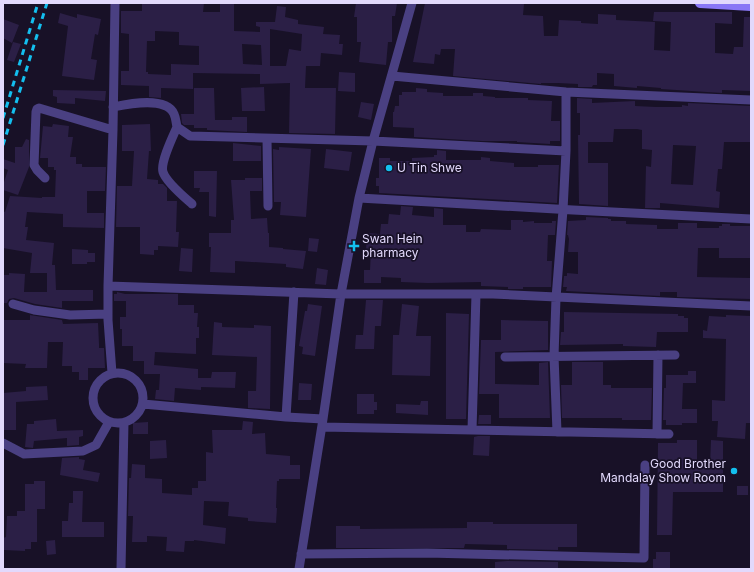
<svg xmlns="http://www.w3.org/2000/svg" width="754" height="572" viewBox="0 0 754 572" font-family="Inter,sans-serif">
<rect width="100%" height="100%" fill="#181127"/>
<!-- building -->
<path fill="#2b1f46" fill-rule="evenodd" d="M142,3H204L203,12H220V3H234V31L260,32V27L256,26V22H275L277,6L286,7L285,17L298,20V24L324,27L323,34L340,35L339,44H343L342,55L321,53L320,66H306L305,88H336L335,134L289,133L290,83L260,84V74L193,73V89L161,88V98L149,97V86L121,85V71H129V34L121,33V11H142ZM270,29L302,34L301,51L289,49L286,66H270ZM155,31L179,32V45L199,46V65L171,64V75L148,74V72H146L147,41H155ZM242,44L261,45L262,65L243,64Z
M356,3H397L395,16H392V42H388L386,65L359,62L361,42H357V17H354Z
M425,3L524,4L523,15L543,16L544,36H558L559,20L581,21V23L598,24V14L616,15V20L655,22L654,50L670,51L671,22L653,21L654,12H732V24L715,23V53L733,54L734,47H743L744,17H751V91L722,90V93L661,89V88L637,86V88L614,86V74L597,73V85H593L592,87H578V84L558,83H541V84L453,76L455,49H441L440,55L435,54L434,64L413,62Z
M60,13L77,18V14L101,19L98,35L95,34L91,59L97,60L94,80L62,76L68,26L58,23Z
M3,19L19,25L12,43L3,38Z
M13,42L21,44L14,62L7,60Z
M339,72L355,73V92L338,91Z
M264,87L265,111H242L241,88Z
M194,88H214L215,120H232V117H247V132L207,130V128H194V125H184L182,123L181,114H194Z
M416,88L427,89V92L443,93V96H473V93H483V96L495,97V98H528V100L552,101L551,121H560V141H550V144L517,142V141H482L414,137V128L393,127V112H394L395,106H399V95H402V92H416Z
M53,90L106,91L105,101L75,98V104L57,103V97L53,96Z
M577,98L592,99V103L635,101V106L656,107H682V105L688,106V103L751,106V142H724L722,169H718L716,191L720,192L719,208L660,203V208H645L646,166L651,167L652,150L642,149V130L637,129H614L613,142H588V163H608V206L579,204L578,135H580V113H577ZM673,145L696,146L693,185L671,184Z
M361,102L374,104L371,120L358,117Z
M53,124L69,126L68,137H73L70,157H76V164H82V167H106L105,191H87V213H104V228L63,227V214L27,212L25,227H28L26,240L54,243L52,265H55L56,290H93V301H62V308L35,304L14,298L9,299L7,303H3V275H9V273L25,274L24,292H47V273H30L32,253L3,248V211L5,212L10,196L42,198V197H55L56,170H54V167H48V158H40L43,126L52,127Z
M150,124L151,151H149L147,179L158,180V184H163L167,188V201H177L176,232H179L178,247L158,246V250H154V255L140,254V227H116L117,186H132L134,151H122V125Z
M26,139L29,140V167L18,195L3,190V185L8,170L3,168V159L15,163V147H22Z
M233,143L261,146V161H233Z
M279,147L311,149L306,217L280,215L281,202H274L273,149L279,150Z
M326,149L352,152L349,171L324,168Z
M437,150L446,151V160H481V157L490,158V161L514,163V167H538V165H559L557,203L379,193V186H376V178H379V158H390V161H412V158L434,157V155H437Z
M194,171H217L216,217L209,216V192H199L200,188H194Z
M245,178H262V191H250L251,219L267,218L268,233H269V247L283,248V249L306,251L303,269L286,267V264L235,261V273L210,272L211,247H209V233H231V220H234L231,180H245Z
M401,206L413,207L412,215L434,217V208L443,209V225H466V232H480L481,229L511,230V220H523V222L534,221V223H552V221H556L555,235H548L547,261H552L551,287H523V289H508V287L481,286V282L428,283L401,282V278L381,277V283H364V270H370L371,250H366L367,233L380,234L381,224H388L389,214L400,215Z
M586,217L608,218V219H611V221H626V224L657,225V229H678V223H697V228H719V226H722V224H730V226H751V258H719V248H698L697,277L751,278V299L677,297V292H660V296L566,291L567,287H563L564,276H567V273L578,274V252H568L569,239L568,235H567L568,221L586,220Z
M309,238L319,239L317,252L308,251Z
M181,248L193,249L192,272L179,271Z
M72,249L88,250V253H95V262H87V264H72Z
M317,268L328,270L326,285L315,284Z
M117,292L125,294H178V305H194V313H198L197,327H199V338H196V354L155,352L154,365L198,369V378H211L212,372H236L235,388L201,387V390L175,388L174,401L155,399L156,390H159L160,374H144V361H133V346H122V329H120V317H126V301H114V294H117Z
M366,300H383L381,326H375L374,349H355L356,335H363Z
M308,304L322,306L315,356L302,354L303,347L299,346L305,311H307Z
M402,304L419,306L416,336H431L430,376L392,375L393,335H399Z
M564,312L678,314V316H684V318H688V332H657L656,347L623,346V344L560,345L561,332H564Z
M446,313L469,314L466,419H446Z
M30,315L62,320L63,324L98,323L99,344V348H104L105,368H88V380H79V372H72V366H62L63,342H48L47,368H25L26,364L3,363V320H30Z
M726,315L751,316V423H746L745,439L717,437L718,421H712V400L725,401L726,339L703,338V330L707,331L709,316L726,317Z
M501,320L548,321V350L495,352V384L539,385V363L548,362L550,418H499V394H479L481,340H501Z
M214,322L222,323V327L254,328V325L271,326L270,409L248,408V391H256L257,357L212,355Z
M572,362H603V385H611V388H652L651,420H622V418H562L561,385H572Z
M688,371H696V383H683L682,409H697V423H682V425H666V420H663L664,388H666V375H688Z
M299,383L312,384L311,400H298Z
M47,386L48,400L16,402V430H3V393L26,391V387Z
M357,394H374V402H377V410H374V414H357Z
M421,401H428V415L396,413V404L420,405Z
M479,415H491V424H478Z
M56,419L57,431L83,430V436L79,437V445L67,446V438L34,441L33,448L25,447L27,424H34V421Z
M243,421L253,422L252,434L265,433L266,454L290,456V465H300V479H279V481H277L276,508H277L276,523L248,521V518L228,516L229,502L204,501L203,525L226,528L225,544L194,540V541H185L184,552L166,551L167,537L147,536V542H132L133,516H128L129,478H131L132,464L145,465V478L162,479V493L192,495V488H198V481H206V452L213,453L212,430H242Z
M148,422V434H133V423Z
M478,436H490L489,456L473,455L474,437Z
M166,440L167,458L150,459V441Z
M677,440H697V466H710L711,440L723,441V492H673L672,535H657L658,443H677Z
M79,457V459L85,460L83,470L100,473L98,482L60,475L62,458Z
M34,481H45V509H37V542H31V549H25V551L4,550L3,538L6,537L7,516H17V511H25V484H34Z
M737,486H748V495H737Z
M73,491H83L82,522H104V537H62V521H68L69,503H73Z
M467,522H493V524H577V547H558V550L507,549V545L465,544L464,548H336V526H360V529L467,528Z
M55,540L56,554L47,555L46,541Z
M656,552H670V569H653V559H656Z
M507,561L558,562V569H495V562Z"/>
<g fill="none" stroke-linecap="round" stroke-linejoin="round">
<!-- street -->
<path stroke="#4a4082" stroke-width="9" d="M392,76L566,92L751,100
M113,107C128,104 166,96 174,114C176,118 176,123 177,127L190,136L373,141L566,151
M177,127C173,136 160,163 163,172C166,182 184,197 192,204
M267,139L268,206
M45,178L37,170L34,165L36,112L37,109L39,108L113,130
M359,198L573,210L751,219
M108,286L341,294H493L751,306
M13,304L34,310L70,315L108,314
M505,357L675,355
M93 398a25 25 0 1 1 50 0a25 25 0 1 1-50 0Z
M112,373L108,320V286L113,130L115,3
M143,404L286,417L323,419
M286,417L294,292
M322,427L669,434
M472,430L476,294
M557,432L554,356L556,298L563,210L566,151V92
M657,434L658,355
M3,443L24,454L83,451L96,445L109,422
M301,554L427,553L644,558L645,465
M121,569L124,423
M299,569L323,419L341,294L359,198L373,141L412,3"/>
<!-- secondary -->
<path stroke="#8977f6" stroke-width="10" d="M700,3L751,6"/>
<!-- rail -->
<path stroke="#13bfef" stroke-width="3" stroke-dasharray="6 5" stroke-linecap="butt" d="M3,118L38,3
M3,145L47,3"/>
</g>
<!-- markers -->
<g fill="#13bfef" stroke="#181127" stroke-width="1.5">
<circle cx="389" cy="168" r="4"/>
<path d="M352 240h4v4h4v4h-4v4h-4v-4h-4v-4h4z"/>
<circle cx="734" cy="471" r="4"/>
</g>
<g text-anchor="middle" stroke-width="3.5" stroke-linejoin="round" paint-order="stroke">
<!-- poi labels -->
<g font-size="12" fill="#e2d9fc" stroke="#181127" text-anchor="start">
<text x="397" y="172">U Tin Shwe</text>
<text x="362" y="243">Swan Hein<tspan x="362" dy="14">pharmacy</tspan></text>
<text x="726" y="468" text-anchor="end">Good Brother<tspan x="726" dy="14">Mandalay Show Room</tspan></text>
</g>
</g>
<!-- border -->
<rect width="754" height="572" fill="none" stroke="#e2d9fc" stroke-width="8"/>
</svg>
